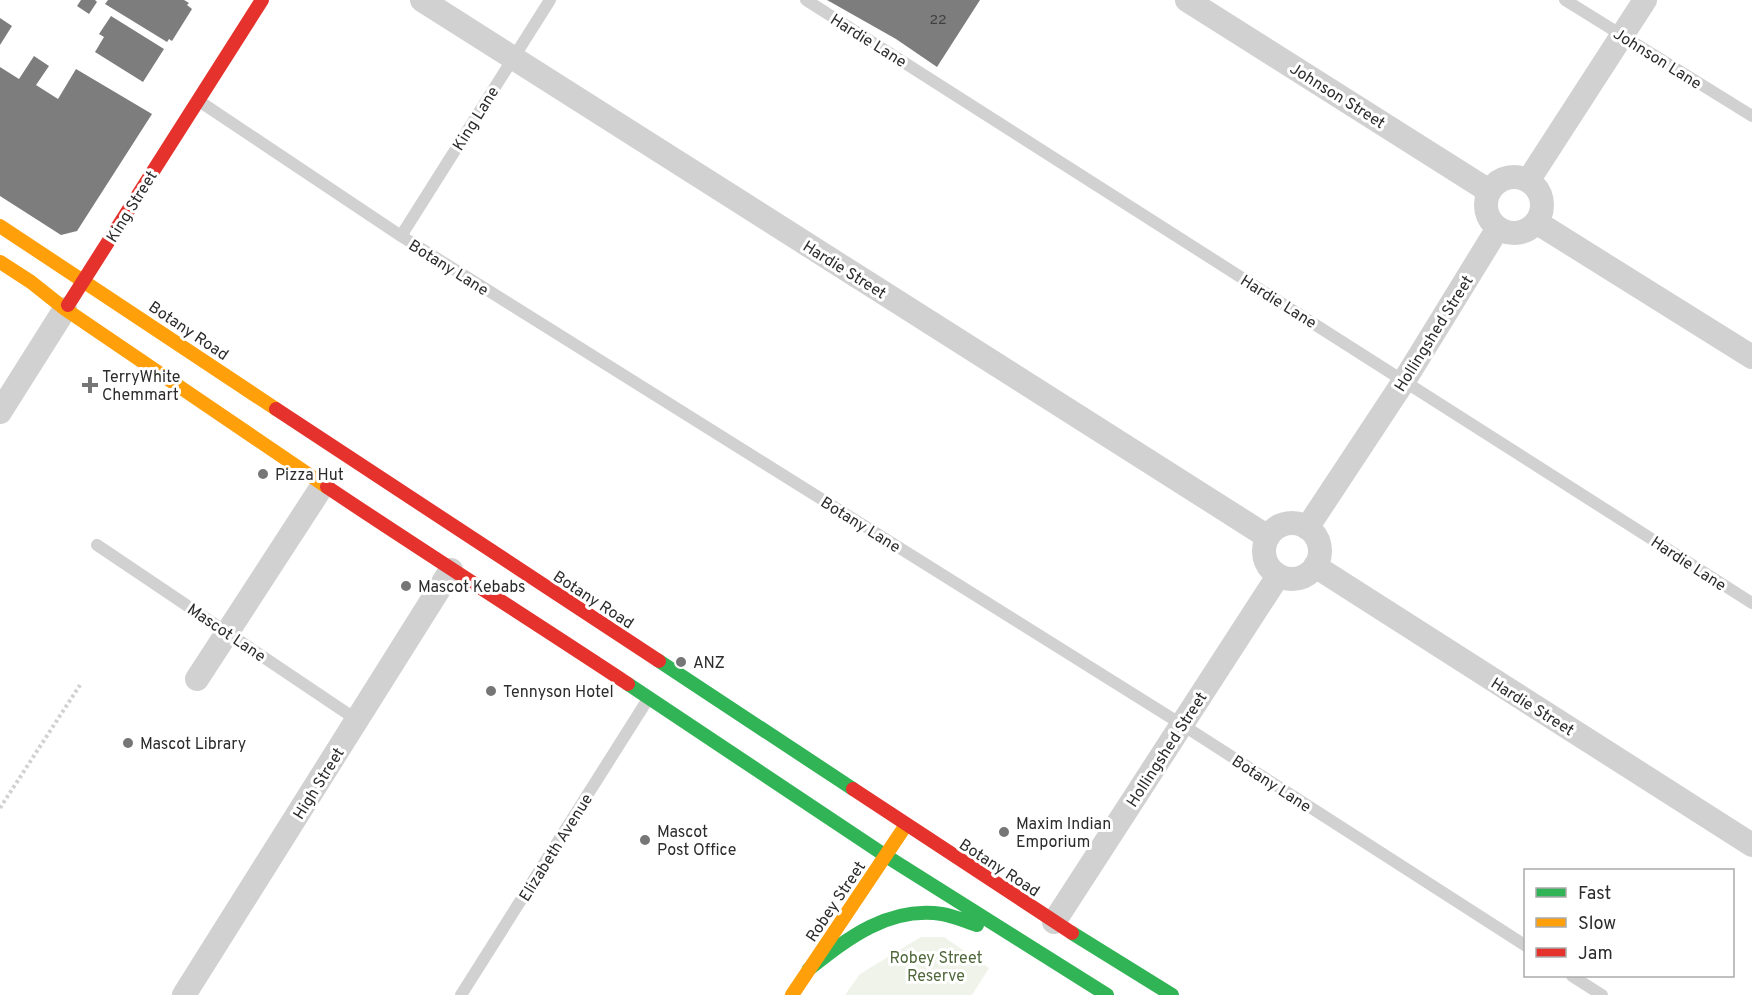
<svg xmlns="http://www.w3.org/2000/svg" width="1752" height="995" viewBox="0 0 1752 995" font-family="Overpass,sans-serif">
<rect width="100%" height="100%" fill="#fff"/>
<!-- green -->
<path fill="#eff3ea" d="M921,937H944L989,968L972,995H845L860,974Z"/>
<!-- building -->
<path fill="#7d7d7d" d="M81,0H95L97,2L89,14L77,6Z
M108,0H184L189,3L187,5L192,9L172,41L169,39L167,42L105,4Z
M827,0H980L937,67L896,39Z
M111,16L164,49L143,82L95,52L104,37L99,34Z
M0,18L12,26L0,45Z
M34,56L49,66L36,85L58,99L76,69L152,114L77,231L61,235L0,196V67L19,79Z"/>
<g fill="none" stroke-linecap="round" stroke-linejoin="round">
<!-- path -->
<path stroke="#d1d1d1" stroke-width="4" stroke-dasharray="3 3" stroke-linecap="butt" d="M0,808L80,685"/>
<!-- lane -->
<path stroke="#d1d1d1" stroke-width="12" d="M806,0L1752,603
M1565,0L1752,116
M199,101L401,236L1181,724L1526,946
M401,236L550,0
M97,545L357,720
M1572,976L1602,995
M461,995L648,699"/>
<!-- street -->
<path stroke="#d1d1d1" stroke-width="24" d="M422,0L1268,537
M1187,0L1489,191
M1486 205a28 28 0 1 1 56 0a28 28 0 1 1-56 0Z
M1528,181L1645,0
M1536,222L1752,357
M0,412L65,309
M1264 551a28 28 0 1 1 56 0a28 28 0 1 1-56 0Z
M1307,528L1404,381L1498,228
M1315,566L1752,845
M197,679L323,485
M1054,922L1278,576
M184,995L451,570"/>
<!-- fast -->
<path stroke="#30b455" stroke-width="14" d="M659,661L853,789
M628,684L886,856L1107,995
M1072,933L1172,995
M809,969C848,938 889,906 942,914C954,916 965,921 977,925"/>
<!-- slow -->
<path stroke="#ff9f0a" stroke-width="14" d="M0,226L276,409
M0,262L31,282L65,309L327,487
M792,995L906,825"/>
<!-- jam -->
<path stroke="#e5322d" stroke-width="14" d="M68,305L262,0
M276,409L659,661
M327,487C427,554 528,618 628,684
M853,789L1072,933"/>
</g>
<!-- markers -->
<g fill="#767676" stroke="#fff" stroke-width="2">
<path d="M87 376h6v6h6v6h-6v6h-6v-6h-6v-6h6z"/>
<circle cx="263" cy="474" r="6"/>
<circle cx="406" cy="586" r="6"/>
<circle cx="681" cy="662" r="6"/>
<circle cx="491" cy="691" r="6"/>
<circle cx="128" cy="743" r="6"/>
<circle cx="1004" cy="832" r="6"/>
<circle cx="645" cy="840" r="6"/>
</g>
<g text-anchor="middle" stroke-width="6" stroke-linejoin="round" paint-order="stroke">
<!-- number labels -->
<g font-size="14" fill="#404040">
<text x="938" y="24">22</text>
</g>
<!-- street labels -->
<g font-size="16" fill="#2c2c2c" stroke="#fff">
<text transform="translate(869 40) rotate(32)" y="6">Hardie Lane</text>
<text transform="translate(1658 58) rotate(32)" y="6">Johnson Lane</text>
<text transform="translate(1338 95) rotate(32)" y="6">Johnson Street</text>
<text transform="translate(475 118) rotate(-58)" y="6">King Lane</text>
<text transform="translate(131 206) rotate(-58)" y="6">King Street</text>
<text transform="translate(449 267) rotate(32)" y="6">Botany Lane</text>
<text transform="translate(845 269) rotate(32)" y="6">Hardie Street</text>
<text transform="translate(1279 301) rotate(32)" y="6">Hardie Lane</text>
<text transform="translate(189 330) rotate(34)" y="6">Botany Road</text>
<text transform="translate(1433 333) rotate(-58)" y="6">Hollingshed Street</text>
<text transform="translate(861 524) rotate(32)" y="6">Botany Lane</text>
<text transform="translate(1689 563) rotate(33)" y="6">Hardie Lane</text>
<text transform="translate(594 599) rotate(33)" y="6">Botany Road</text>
<text transform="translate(227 632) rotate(34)" y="6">Mascot Lane</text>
<text transform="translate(1533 706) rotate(32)" y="6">Hardie Street</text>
<text transform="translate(1166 749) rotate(-57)" y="6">Hollingshed Street</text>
<text transform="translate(318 783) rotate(-58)" y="6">High Street</text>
<text transform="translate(1272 783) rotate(33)" y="6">Botany Lane</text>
<text transform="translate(555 847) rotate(-58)" y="6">Elizabeth Avenue</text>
<text transform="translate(1000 867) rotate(33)" y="6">Botany Road</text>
<text transform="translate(835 901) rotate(-56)" y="6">Robey Street</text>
</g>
<!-- poi labels -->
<g font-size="16" fill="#2c2c2c" stroke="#fff" text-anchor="start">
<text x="102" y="382">TerryWhite<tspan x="102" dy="18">Chemmart</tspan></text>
<text x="275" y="480">Pizza Hut</text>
<text x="418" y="592">Mascot Kebabs</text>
<text x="693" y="668">ANZ</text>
<text x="503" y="697">Tennyson Hotel</text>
<text x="140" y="749">Mascot Library</text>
<text x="1016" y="829">Maxim Indian<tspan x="1016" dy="18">Emporium</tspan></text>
<text x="657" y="837">Mascot<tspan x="657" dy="18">Post Office</tspan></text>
</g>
<!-- park labels -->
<g font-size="16" fill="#4f673a" stroke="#fff">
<text x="936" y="963">Robey Street<tspan x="936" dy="18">Reserve</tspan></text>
</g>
</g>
<!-- legend -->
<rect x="1524" y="869" width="210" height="108" fill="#ffffff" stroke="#ababab" stroke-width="1.5"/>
<rect x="1536" y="888" width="30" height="9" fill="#30b455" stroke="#ababab" stroke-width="1.5"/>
<text x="1578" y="899" font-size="18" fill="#2c2c2c">Fast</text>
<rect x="1536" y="918" width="30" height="9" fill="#ff9f0a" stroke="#ababab" stroke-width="1.5"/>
<text x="1578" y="929" font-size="18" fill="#2c2c2c">Slow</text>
<rect x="1536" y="948" width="30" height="9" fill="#e5322d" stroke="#ababab" stroke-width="1.5"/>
<text x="1578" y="959" font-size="18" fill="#2c2c2c">Jam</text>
</svg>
